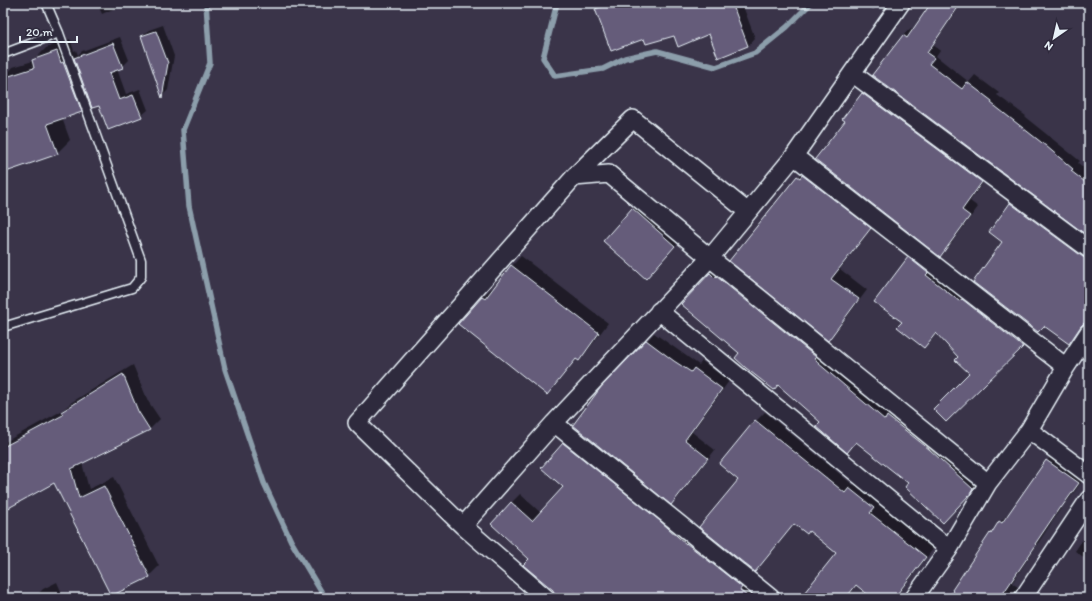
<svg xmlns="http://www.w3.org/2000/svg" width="1092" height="601" viewBox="0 0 1092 601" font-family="Itim,sans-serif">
<rect width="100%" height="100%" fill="#3a3449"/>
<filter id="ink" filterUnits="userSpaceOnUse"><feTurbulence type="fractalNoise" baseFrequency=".025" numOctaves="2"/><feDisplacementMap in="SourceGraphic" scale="8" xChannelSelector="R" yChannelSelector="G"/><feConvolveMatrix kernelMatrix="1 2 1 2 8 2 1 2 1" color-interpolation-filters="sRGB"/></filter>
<g filter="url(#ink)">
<!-- shadow -->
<path fill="#0007" d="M97,3H126L102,14Z
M603,3H748L743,6L755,38L748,46L719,57L710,33L674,34L645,38L596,10Z
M932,3H962L933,45L940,50L936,56L969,82L975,75L999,93L997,95L1026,116L1025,117L1080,161L1078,163L1089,172V235L873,75L903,35L911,28L914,30Z
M163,25L174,56L168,90L162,96L142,36L149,30Z
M120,37L129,60L122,67L117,69L126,94L140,89L148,110L141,116L91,101L81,111L62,118L70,140L57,153L3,172V73L9,72L13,67L33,61L46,48L70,39L74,51L76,50L78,55L82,51Z
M871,84L990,172L970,201L978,207L949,246L940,255L846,121L843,118L862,93Z
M807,167L879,218L840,269L867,290L837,330L828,339L731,260L798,177Z
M1018,196L1089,248V321L1086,322L1076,335L1069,343L1044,325L1004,242L990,231L1011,204Z
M643,199L684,236L656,268L633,209Z
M916,249L1030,338L946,421L970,373L959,357L937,333L924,347L903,322L908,257Z
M521,256L608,323L588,350L578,359L577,358L556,384L547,394L482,297L492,288L494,289L512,266Z
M719,265L978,485L951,514L909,483L857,442L847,451L822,421L779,384L740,353L710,274Z
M654,333L699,365L702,361L729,381L692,432L715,450L679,496L671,503L647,341Z
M1089,353V364L1085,361Z
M133,365L148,401L160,419L150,429L82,463L89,489L114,477L159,566L149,576L55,481L3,501V443L63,410L72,402Z
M765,412L853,485L858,480L882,499L878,504L934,548L895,598H874L857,585L847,598H802L837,552L810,530L795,523L763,562L739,480L720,464L756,421Z
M572,435L765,598H559L530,559L511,503L520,494L541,513L564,487L563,443Z
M1055,452L1087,474L1070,498L1063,505L1012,583L1022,590L1027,598H948L1000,522L1009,513L1010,514L1047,461Z
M1089,530V561L1075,551Z
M57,582L64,598H37L36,596L43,589Z"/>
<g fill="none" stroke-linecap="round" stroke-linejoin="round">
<!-- stream -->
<path stroke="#8c9eab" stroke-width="5.5" d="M206,3L210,63L183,130L189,206L225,369L264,483L291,541L325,598
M557,3L543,58L555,76L603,69L625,58L657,51L716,67L755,53L787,27L811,3
M869,3L873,6"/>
</g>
<!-- building -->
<path fill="#655c7a" stroke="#e8f1f8" d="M613,3H732L748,46L718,58L709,34L678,47L674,36L646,44L644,39L611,51L595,9Z
M931,3H961L927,53L934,58L929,64L962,89L967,82L992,101L991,103L1046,146L1073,169L1071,171L1089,185V237L872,75L903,35L907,38Z
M156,31L168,63L162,98L141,36Z
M113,43L123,68L109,73L119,100L133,95L142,117L108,130L99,106L92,108L74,58Z
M57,51L61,63L63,62L82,112L47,124L58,154L3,173V78L34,68L32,60Z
M862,93L982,182L962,210L970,216L940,257L815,159L845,121L842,119Z
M802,175L871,228L831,279L859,299L828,341L729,261L797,176L800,178Z
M1010,203L1083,257L1089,259V322L1084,323L1081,326L1069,344L1044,326L1038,332L973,282L1002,242L989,232Z
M632,208L675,246L646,279L603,241Z
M908,257L928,273L926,275L931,279L959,301L962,299L1023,347L946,422L933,409L969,373L955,360L958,357L936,333L924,348L897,327L902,322L874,302Z
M511,265L599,333L579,361L576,359L547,395L458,324L482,297L485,299Z
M710,273L715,278L716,276L816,357L815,358L818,363L885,420L887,416L929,449L973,489L970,494L943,523L905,487L908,483L856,442L847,453L816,426L820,422L778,385L774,390L746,368L735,358L739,353L681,304Z
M646,340L674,361L691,372L694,368L722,389L685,440L708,458L671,505L573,425L601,387Z
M123,374L138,411L150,430L71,469L79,498L104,486L150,577L111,596L54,483L3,511V447L63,415L61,412Z
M755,420L845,493L849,488L874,508L870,513L926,557L894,598H872L856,585L846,598H800L836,553L809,531L807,534L794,524L755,572L699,527L738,480L719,464Z
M563,443L659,520L686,544V543L742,587L740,590L749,598H557L556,597L553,590L523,565L529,559L491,524L511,502L532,521L563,487L541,468Z
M1046,460L1079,483L1061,508L1060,507L1035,544L1036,545L1000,598H948L953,591L952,590L990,533L991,534L999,521L1002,523Z"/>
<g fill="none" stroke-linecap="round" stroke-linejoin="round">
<defs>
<path id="lane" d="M3,54L59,33
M3,327L132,288L141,277V260L59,33L46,3"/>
<path id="street" d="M852,73L1089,249
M794,156L1066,367
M574,177L609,174L710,258L988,483
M659,311L949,549
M554,423L771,598
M1029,430L1089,475
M463,526L554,423L710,258L748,212L794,156L901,3
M546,598L463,526L357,423L574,177L633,119L748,212
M914,598L949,549L988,483L1029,430L1066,367L1089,332
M1023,598L1089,499"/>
</defs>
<!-- lane casing -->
<use href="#lane" stroke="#e8f1f8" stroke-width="11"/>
<!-- street casing -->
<use href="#street" stroke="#e8f1f8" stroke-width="20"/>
<!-- lane -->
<use href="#lane" stroke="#2f2a3d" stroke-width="8"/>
<!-- street -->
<use href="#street" stroke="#2f2a3d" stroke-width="17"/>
</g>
</g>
<!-- margin -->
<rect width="1092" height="601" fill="none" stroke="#2f2a3d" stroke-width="16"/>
<rect x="8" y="8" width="1076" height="585" fill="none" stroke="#e8f1f8" stroke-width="1.5" filter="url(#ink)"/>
<!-- north arrow -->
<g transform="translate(1054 38) rotate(214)" stroke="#2f2a3d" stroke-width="3" paint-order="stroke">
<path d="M0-3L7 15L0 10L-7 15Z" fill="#e8f1f8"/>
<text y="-6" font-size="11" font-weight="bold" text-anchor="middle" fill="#e8f1f8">N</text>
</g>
<!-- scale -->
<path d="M20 36v6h57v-6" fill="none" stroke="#e8f1f8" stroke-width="2"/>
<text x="26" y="36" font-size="12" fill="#e8f1f8" stroke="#2f2a3d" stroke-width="3" paint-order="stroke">20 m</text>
</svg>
